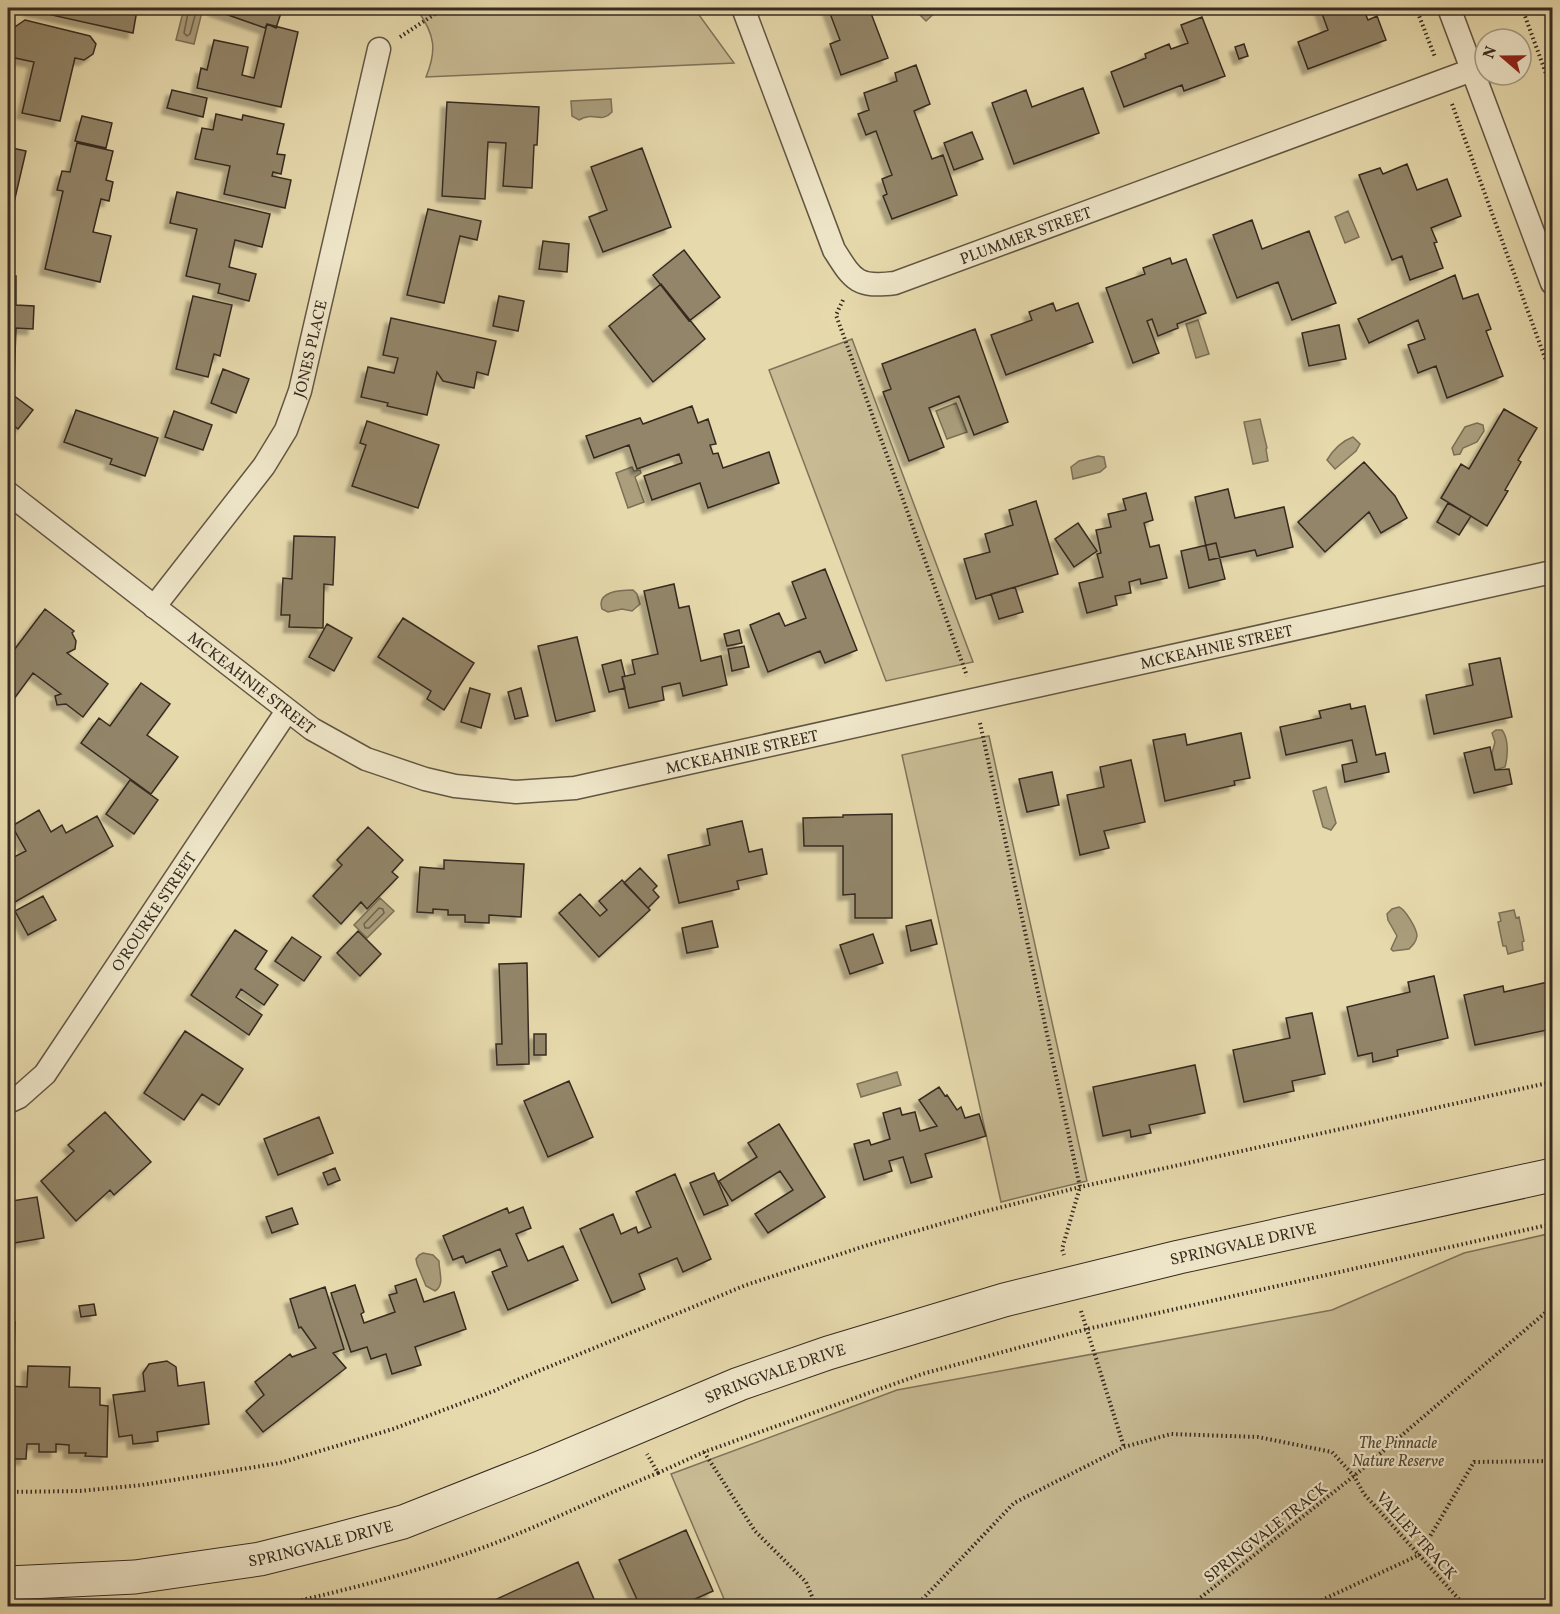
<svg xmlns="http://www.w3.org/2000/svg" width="1560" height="1614" viewBox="0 0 1560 1614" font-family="Vollkorn,serif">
<defs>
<filter id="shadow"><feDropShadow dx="-5.5" dy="5.5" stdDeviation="1.5" flood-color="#0004"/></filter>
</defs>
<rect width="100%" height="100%" fill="#e6d9ac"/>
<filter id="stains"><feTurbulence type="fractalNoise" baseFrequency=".00333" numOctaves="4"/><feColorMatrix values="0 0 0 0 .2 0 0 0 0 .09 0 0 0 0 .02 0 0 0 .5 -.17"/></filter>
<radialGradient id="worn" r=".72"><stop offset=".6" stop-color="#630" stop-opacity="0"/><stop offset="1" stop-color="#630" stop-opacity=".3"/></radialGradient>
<!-- green -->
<path fill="#c8bb94" stroke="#7f735a" stroke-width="1.5" d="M422,8H694L734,63L426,77C437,50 435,35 418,11Z
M852,339L973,662L886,681L769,370Z
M989,736L1087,1181L1001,1202L902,755Z
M1552,1233V1606H727L671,1474L897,1390L1332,1310L1464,1253Z"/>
<!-- water -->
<path fill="#aa9e7c" stroke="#7c7057" stroke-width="1.5" d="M184,8H203L194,44L176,40Z
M913,8H940L926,21Z
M611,99L612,112C601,124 594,111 579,120L572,116L571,101Z
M1348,211L1359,237L1345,243L1335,217Z
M1198,320L1209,354L1196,358L1186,324Z
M956,403L967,432L947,439L936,411Z
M1260,419L1267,448L1266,449L1268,461L1253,464L1244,422Z
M1477,423L1483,425L1484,431L1477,442L1463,448L1460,454L1454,455L1452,448L1465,427Z
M1353,437L1360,444L1356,451L1335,469L1327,460C1333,450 1342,441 1353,437Z
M1098,456L1104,457L1106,467L1100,472L1073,479L1071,467L1079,461Z
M632,467L634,471L640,470L641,473L635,477L644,502L628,508L616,473Z
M633,590L637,594L640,604L632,611L622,609L608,612L602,609C596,591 621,590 633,590Z
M1496,730H1502C1509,739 1508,756 1505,767L1495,770L1492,753L1495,742L1492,733Z
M1326,787L1336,823L1331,830L1323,827L1313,791Z
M380,898L394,911L367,938L354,925Z
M1399,907C1405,909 1417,929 1417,936C1416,942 1413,945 1409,949L1393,951L1391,949L1397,936L1388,920L1387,914L1392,909Z
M1514,910L1516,918L1519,917L1524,941L1522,942L1523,950L1508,954L1506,946H1503L1498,922L1501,921L1499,913Z
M897,1072L901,1085L861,1097L857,1084Z
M423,1253L433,1255L439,1261C439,1272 445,1285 435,1291L426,1286L417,1264L416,1259L419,1255Z"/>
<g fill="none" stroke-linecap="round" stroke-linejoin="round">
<!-- shore -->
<path stroke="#70644e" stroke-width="1.5" d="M189,8L184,33L187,36L190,34L197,8
M379,908L383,909L384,913L369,928H365L364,924Z"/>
</g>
<!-- building -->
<path fill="#928569" stroke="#362b20" stroke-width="1.5" filter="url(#shadow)" d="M29,8H125L137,10L133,33L29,10Z
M215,8H266L281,13L276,28L267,24L265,28L214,10Z
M828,8H869L888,58L841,75L830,44L840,40Z
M1320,8H1363L1368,20L1377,16L1386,40L1308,69L1298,42L1328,30Z
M1202,17L1225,76L1184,91L1182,85L1124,107L1111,72L1146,58L1145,54L1169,44L1171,49L1188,43L1181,25Z
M25,20L90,36L96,44L93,54L84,60L75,58L60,121L22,113L34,62L15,58L8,46L12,29Z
M267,24L298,32L281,107L197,88L201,68L207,70L214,40L248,47L242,75L254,78Z
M1244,44L1248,56L1239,59L1235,47Z
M916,65L930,104L914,111L932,159L943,155L957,195L892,219L883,196L887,194L882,179L892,175L876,131L866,135L858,114L869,110L864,93L897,81L895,73Z
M1083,88L1099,133L1014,164L992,103L1026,90L1032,107Z
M172,90L207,98L203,117L167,108Z
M447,102L539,107L537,145H534L532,188L503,186L506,143L488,142L485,199L442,196Z
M216,114L242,120L243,115L284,124L277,154L285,155L281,174L273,172L272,176L291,180L285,208L224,194L230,166L195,159L202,128L213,130Z
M82,116L112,123L106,148L75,141Z
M972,132L983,159L954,170L944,143Z
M77,143L113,151L106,180L113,182L109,201L101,199L93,232L111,236L100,282L45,269L63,191L57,190L62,171L70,172Z
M8,147L26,151L9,224H8Z
M642,148L671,227L603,252L589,217L607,210L591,167Z
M1407,164L1417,190L1447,179L1461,216L1431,228L1437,242L1434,243L1443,268L1410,280L1402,256L1392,260L1359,175L1380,168L1383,174Z
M177,192L270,214L262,247L235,240L229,267L256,274L249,301L218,293L220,284L186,276L197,229L170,223Z
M428,209L481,221L477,240L460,236L444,303L407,295Z
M1252,220L1262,249L1309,231L1336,303L1292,320L1278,282L1237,298L1213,235Z
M543,241L569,244L567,272L539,269Z
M684,250L720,297L689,321L653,275Z
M1170,258L1172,264L1186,259L1206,313L1177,324L1178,328L1158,336L1152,319L1147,321L1159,353L1133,363L1106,288L1145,274L1143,268Z
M1455,275L1463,299L1478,294L1491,329L1486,331L1503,376L1447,398L1436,366L1418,373L1408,345L1425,339L1418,320L1369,343L1358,319Z
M8,276H16V305L34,306L33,329L16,328L14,382H8Z
M661,284L705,339L653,382L609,326Z
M193,296L232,305L220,356L214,354L208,377L176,369Z
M499,296L524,301L518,331L493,326Z
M1053,303L1056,311L1078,303L1093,342L1006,375L991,335L1032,320L1029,312Z
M391,318L496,341L488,375L477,372L474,388L443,381L437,372L427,415L387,406L388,403L361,397L368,367L394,373L398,358L383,355Z
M1339,325L1346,359L1309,366L1302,333Z
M975,329L1008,422L974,435L959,396L929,408L944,447L909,461L883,392L891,389L882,364Z
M223,369L249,379L236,413L211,403Z
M13,395L33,410L18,429L8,421V403Z
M692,406L698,423L708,419L716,444L710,445L713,454L718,453L723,468L769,452L779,483L708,508L700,483L652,500L644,476L682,463L679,454L637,469L629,445L594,458L586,436L640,418L643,424Z
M1504,409L1537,428L1518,460L1521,462L1505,490L1508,491L1487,526L1441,498L1461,464L1469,469Z
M76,410L158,438L145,476L110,464L112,459L64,442Z
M174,411L212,425L203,450L165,437Z
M367,421L439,445L418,508L352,486L366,445L360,443Z
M1364,462L1395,496L1407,518L1381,533L1369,512L1325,552L1298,522Z
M1228,489L1235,518L1284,507L1293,547L1257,556L1255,550L1209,560L1195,497Z
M1146,493L1153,520L1144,523L1150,547L1159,545L1167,578L1141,584L1140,579L1129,582L1131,593L1115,596L1117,605L1087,613L1079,583L1103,577L1097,554L1101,553L1096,530L1111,527L1108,514L1126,510L1123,499Z
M1036,501L1058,574L976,599L964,559L990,552L985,534L1013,525L1009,510Z
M1448,503L1471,516L1459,535L1437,522Z
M1078,523L1097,551L1074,567L1055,539Z
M294,536L335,537L333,585L324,584L323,628L289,627L290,615H281L283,578L292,579Z
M1216,543L1225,579L1189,588L1181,551Z
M825,569L857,650L825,663L820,651L768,672L750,625L779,613L785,626L806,618L792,582Z
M674,584L679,608L689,606L701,661L721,656L727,685L683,696L680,683L662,687L664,700L629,708L622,677L635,674L632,660L658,654L644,591Z
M1015,587L1023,612L999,619L991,594Z
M45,609L74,631L72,633L76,641L75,649L67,653L108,684L83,717L66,704L57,705L55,696L61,694L33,673L8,707V658Z
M403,618L474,663L444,710L427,699L431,691L378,657Z
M327,624L352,638L334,671L309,657Z
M739,630L742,643L727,646L724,634Z
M577,637L595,711L556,721L538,646Z
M744,646L749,667L732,671L728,649Z
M1500,658L1512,717L1434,734L1426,695L1473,685L1469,664Z
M621,660L625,676L622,677L625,688L609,692L602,665Z
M141,683L170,704L147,735L178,757L151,794L81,743L99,718L110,726Z
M470,688L490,694L481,728L461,722Z
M521,688L528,716L515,719L508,692Z
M1350,704L1351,709L1365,706L1376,755L1385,753L1389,772L1345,782L1342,765L1357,762L1352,740L1286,755L1280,727L1321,718L1319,711Z
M1241,733L1250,778L1234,781L1235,785L1165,801L1153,740L1185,734L1187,745Z
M1490,747L1495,770L1509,769L1512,784L1474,793L1464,753Z
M1131,760L1145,822L1104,831L1109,848L1080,855L1067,795L1104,787L1100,767Z
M1052,772L1059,805L1027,812L1019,779Z
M130,780L158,800L134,834L106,814Z
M39,810L51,832L62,825L66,833L97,816L113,846L8,906V860L26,851L12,826Z
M892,814V918H855V894L843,895V846H804L803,818L843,817V815Z
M742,821L749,852L762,849L767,874L737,881L739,889L679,903L668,855L710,845L707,829Z
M368,827L403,860L392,872L398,877L367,909L361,902L341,924L313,896L342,865L337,860Z
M444,860L524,864L521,917L489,915V923L465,922V915H448V910L433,909V913L417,912L420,867L444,869Z
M640,868L657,886L653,890L659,897L648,908L624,883Z
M622,880L650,910L599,957L559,913L580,894L600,916L607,910L599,901Z
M43,896L56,920L28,935L15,911Z
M931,920L937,944L911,951L906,926Z
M712,921L718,947L687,953L682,928Z
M235,930L267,951L255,969L278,985L264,1005L241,989L236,997L262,1015L249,1035L191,995Z
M358,931L381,954L360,976L337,953Z
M873,934L883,963L850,974L840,945Z
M292,937L321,957L304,981L275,961Z
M527,963L529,1064L497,1065L496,1044H502L499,964Z
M1434,976L1448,1038L1397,1050L1398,1056L1373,1062L1372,1053L1358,1056L1347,1007L1410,992L1408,982Z
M1552,981V1029L1475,1045L1464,995L1503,986L1504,992Z
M1312,1013L1325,1074L1292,1081L1294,1091L1244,1102L1233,1050L1290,1038L1286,1018Z
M185,1031L243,1069L219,1105L202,1094L184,1120L144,1093Z
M534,1034H546V1055H534Z
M1195,1065L1205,1113L1149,1125L1151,1133L1131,1137L1130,1130L1103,1136L1093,1087Z
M569,1081L593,1137L548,1157L524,1101Z
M939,1087L945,1096L947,1095L957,1110L961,1107L965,1118L979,1114L986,1136L925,1154L932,1177L911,1183L903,1157L889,1161L892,1171L864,1180L854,1144L869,1140L871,1145L890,1139L883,1113L900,1108L902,1115L915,1112L920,1131L937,1126L919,1100Z
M105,1112L151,1162L114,1195L110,1190L76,1221L41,1181L74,1151L68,1145Z
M319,1117L333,1153L278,1175L264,1139Z
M779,1124L825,1197L768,1233L755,1214L793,1190L780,1171L732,1201L719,1181L757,1157L748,1143Z
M335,1168L340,1180L328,1185L323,1173Z
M714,1173L728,1205L704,1215L690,1183Z
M675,1174L711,1259L683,1272L677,1258L639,1274L645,1289L612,1303L580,1229L613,1214L621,1234L636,1227L638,1233L651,1227L636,1192Z
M11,1195L12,1201L37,1197L44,1238L8,1244V1196Z
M523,1207L531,1228L516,1234L528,1261L563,1246L578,1280L508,1310L492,1272L507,1266L500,1249L466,1263L463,1256L453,1260L443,1236L507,1208L509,1213Z
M292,1208L298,1224L272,1233L266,1217Z
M416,1279L424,1302L454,1292L466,1329L415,1347L421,1365L392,1374L386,1354L371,1359L367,1347L351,1352L331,1293L355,1285L364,1312L361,1314L364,1323L395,1312L389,1295L397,1293L395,1286Z
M325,1287L344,1349L333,1353L346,1368L263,1432L246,1411L264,1395L255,1382L290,1354L292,1357L316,1348L301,1327L299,1328L290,1299Z
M94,1304L96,1315L81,1317L79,1306Z
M8,1322H15L14,1353H8Z
M167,1361L176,1367L178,1386L204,1382L209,1424L157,1432L158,1441L143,1443L133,1444L132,1435L119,1437L113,1395L145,1391L143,1373L149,1364Z
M28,1366L70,1367L69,1387L100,1388V1405L108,1406L107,1457L85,1456L86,1453H69V1445L56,1444V1452H39V1444H27L26,1459H8V1386L27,1387Z
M686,1530L713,1591L686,1603V1606H640L619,1560Z
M578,1562L597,1606H492L490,1602Z"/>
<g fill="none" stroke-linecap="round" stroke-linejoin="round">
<defs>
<g id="street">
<path id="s1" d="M743,8L834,250C853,280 857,288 895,283L1472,70"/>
<path d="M1449,8L1552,283"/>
<path id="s2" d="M8,493L312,729L366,759L425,779L455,786L516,792L575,788L1552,572"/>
<path id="s3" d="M154,607L264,466L286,430L300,391L379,49"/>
<path id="s4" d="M8,1102L19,1097L45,1074L287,711"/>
</g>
<g id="secondary">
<path id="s5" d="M8,1583L135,1577L260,1559L324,1543L403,1522L542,1467L739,1384L828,1353L1004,1300L1179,1257L1552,1175"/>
</g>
</defs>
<!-- street casing -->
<use href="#street" stroke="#625643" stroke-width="25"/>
<!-- secondary casing -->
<use href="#secondary" stroke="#362b20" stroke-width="35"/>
<!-- path -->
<path stroke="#362b20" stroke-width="4" stroke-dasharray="1.5 3" stroke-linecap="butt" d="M1416,8L1435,57
M1522,8L1552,90
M400,37L444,8
M1452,104L1552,377
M843,300L836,315L967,676
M980,723L1080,1187L1062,1249L1064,1255
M1081,1311L1124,1447
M704,1452L755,1531L806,1582L816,1606
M658,1473L704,1452L922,1374L1087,1329L1552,1224
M8,1492L80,1491L142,1485L280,1463L393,1429L494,1391L517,1380L746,1285L868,1245L975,1214L1080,1187L1552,1082
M1419,1555L1474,1462L1552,1461
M275,1606C348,1590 421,1571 490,1545C547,1523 601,1496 658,1473L647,1454
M916,1606L1014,1503L1124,1447L1171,1434L1258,1437L1332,1452L1354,1476L1364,1494L1465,1606
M1190,1606L1354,1476L1552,1307
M1309,1606L1419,1555"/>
<!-- street -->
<use href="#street" stroke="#efe6c9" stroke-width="22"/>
<!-- secondary -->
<use href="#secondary" stroke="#efe6c9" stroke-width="33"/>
</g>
<g text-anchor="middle" stroke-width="4.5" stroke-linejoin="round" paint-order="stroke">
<!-- street labels -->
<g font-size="16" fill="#362b20" stroke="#efe6c9">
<text dy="6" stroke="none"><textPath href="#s1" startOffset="474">PLUMMER STREET</textPath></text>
<text dy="6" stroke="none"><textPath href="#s3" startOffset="306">JONES PLACE</textPath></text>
<text dy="6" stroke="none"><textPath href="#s2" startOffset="1317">MCKEAHNIE STREET</textPath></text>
<text dy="6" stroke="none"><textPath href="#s2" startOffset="309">MCKEAHNIE STREET</textPath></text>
<text dy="6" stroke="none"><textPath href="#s2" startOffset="831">MCKEAHNIE STREET</textPath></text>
<text dy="6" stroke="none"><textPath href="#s4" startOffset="242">O'ROURKE STREET</textPath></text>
<text dy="6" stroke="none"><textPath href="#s5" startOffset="1288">SPRINGVALE DRIVE</textPath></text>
<text dy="6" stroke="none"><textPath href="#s5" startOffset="802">SPRINGVALE DRIVE</textPath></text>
<text transform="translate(1265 1532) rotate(-38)" y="6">SPRINGVALE TRACK</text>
<text transform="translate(1417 1535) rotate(48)" y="6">VALLEY TRACK</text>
<text dy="6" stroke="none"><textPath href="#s5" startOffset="316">SPRINGVALE DRIVE</textPath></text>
</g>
<!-- park labels -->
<g font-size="16" font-style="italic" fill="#534837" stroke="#efe6c9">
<text x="1398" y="1448">The Pinnacle<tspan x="1398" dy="18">Nature Reserve</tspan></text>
</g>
</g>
<!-- margin -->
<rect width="1560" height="1614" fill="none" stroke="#e6d9ac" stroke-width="30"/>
<rect x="9" y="9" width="1542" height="1596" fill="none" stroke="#362b20" stroke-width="3"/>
<rect x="15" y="15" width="1530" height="1584" fill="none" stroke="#362b20" stroke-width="1.5"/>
<!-- north arrow -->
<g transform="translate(1503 57) rotate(290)"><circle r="28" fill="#efe6c9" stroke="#a59b85" stroke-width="1.5"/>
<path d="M0-4.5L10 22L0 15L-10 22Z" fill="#8f2418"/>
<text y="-9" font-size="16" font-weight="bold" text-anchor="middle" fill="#362b20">N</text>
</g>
<rect width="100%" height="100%" filter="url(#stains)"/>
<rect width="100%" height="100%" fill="url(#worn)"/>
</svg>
